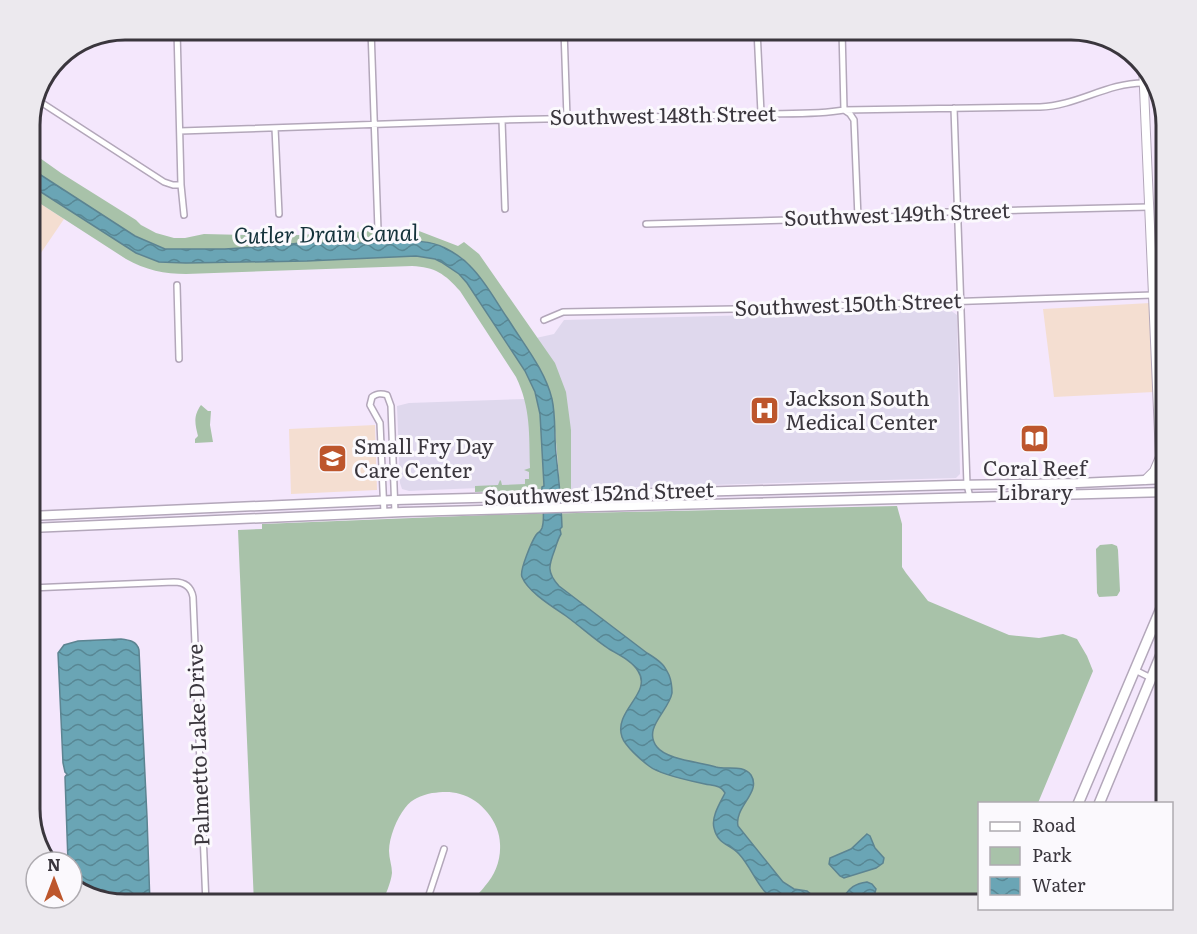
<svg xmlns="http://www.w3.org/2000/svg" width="1197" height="934" viewBox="0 0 1197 934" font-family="Literata,serif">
<defs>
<pattern id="park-tufts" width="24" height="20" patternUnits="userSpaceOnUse" patternTransform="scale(1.5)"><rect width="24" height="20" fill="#a8c2a9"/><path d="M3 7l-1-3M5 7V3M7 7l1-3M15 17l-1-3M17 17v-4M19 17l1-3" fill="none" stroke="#8a9e8b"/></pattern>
<pattern id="water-waves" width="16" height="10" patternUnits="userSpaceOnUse" patternTransform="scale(1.5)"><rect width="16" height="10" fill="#6aa5b5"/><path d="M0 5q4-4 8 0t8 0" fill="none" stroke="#588794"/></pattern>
</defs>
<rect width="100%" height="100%" fill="#f4e7fc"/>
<!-- education -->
<path fill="#f4ded1" d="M30,197L64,219L30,269Z
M1150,303L1154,392L1054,397L1043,309Z
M375,425L377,490L291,494L289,429Z"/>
<!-- medical -->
<path fill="#dfd8ed" d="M950,310L957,315L960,474L956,478L571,489V430L536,338L554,334L564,320Z
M525,399L530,422L531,486L430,490L409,491L402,489L400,483L397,406L409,403Z"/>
<!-- green -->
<path fill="#a8c2a9" d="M30,151L61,173L136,220L141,225L156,233L174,238H185L204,234L280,236L390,230L419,231L458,246L464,242L479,254L555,363L566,392L571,430V489H560L553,407L550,393L544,377L530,353L482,280L462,258L442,246L426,242H396L388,239L386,241L380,243H301L274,246L225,249H165L135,236L30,168Z
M30,185L136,253L159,262L186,263L307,261L416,256L435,259L441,262L459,274L467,283L525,371L535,392L540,414L544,486L542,489L536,490L475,492V486L498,485L500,480L501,481L502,485L525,484V479H529V472L524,470L530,468C529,435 531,408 516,377L460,291C445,274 435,267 412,266L186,274C165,274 145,270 126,259L30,197Z
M201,405L208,411H211L210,425L213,442L195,443V439L198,436C195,424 193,416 201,405Z
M897,506L902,524V567L906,573L928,601L1009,635L1039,638L1063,634L1077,639L1087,656L1093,671L1038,803L980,804L979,904H471C474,896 480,893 485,886C495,875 501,860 500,844C500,823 481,799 460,794C450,791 442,792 432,793C420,796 413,798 405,808C397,818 389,837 389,851C389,858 392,866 392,873C391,883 385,895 382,904H254L238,530L262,529V524L488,515Z
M1112,544L1117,546L1118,550L1120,591L1117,596L1099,597L1097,593L1096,549L1100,545Z"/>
<!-- park -->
<path fill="url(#park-tufts)" d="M1155,81L1157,84L1167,126V427Z"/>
<!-- water -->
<path fill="url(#water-waves)" stroke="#5c8491" stroke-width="1.5" d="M30,168L135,236L165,249H225L274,246L300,243H380L386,241L388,239L395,240L396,242C413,241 430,240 445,248C455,253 464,259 471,267C486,282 496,302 508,319C524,345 545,370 552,399C556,417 554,436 556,454C559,479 561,502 562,527L560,529L561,534C558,539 557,543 555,549C549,565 546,572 559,586C588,608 618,631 647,653C652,656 657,659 662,664C665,667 667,671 669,675C671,680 672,688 672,693C669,711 642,728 657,747C667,760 701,762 716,767C727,770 743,764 751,775C762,792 734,807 738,826L783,882L794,889L807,891L823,904C811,904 791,907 781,903C759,895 754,870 739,854C730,844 718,845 714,828C711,817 720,803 725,793C722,789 723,789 719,787C714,785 709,785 705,784C691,781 660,775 649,766C641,760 625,746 622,737C613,711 653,693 638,671C632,661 619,655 609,649C594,639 581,627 566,616C553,607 528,592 522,577C519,571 532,541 536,535C539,531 540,533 542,528C546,516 541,500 542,487L544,486L540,414L535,392L525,371L467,283L459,274L441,262L435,259L416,256L307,261L186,263L159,262L136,253L30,185Z
M121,639C129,640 137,641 139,650L147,817L150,904H125L72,884V862H68L65,777L67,774L65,772L63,763L58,653L64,645L78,641Z
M867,834L870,836L875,848L884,858L883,863L876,868L844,878L840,876L829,864L830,858L851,849Z
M867,882L872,884L876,889L872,904H833C849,898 844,885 867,882Z"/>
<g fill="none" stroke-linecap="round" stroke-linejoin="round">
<defs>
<path id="street" d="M177,30L181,185L184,215
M371,30L378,230
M564,30L567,118
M757,30L761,113
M842,30L844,110L850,114L854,120L858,218
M177,36L319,30
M39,101L164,182L173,185H181
M954,108L967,485L970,497
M502,120L505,209
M275,128L279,214
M180,131L502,120L739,115C774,112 810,116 844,110L1040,107C1076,106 1107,83 1143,83
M646,224L858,218L910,216L946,212L1149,207
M177,285L179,359
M544,320L563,312L735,309L1153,295
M384,513L380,423L370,405L372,397C377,393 381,393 387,395L391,406L395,513
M30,588L174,582C184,582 191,586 193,597L206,904
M1135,670L1151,678
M426,904L444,849"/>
<path id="secondary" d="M1143,65L1160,456L1163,471L1167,479
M1145,480L1154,471L1160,457"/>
<path id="primary" d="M30,516L395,500L954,485L1078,483L1167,479
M30,528L403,512L1167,492"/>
<path id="highway" d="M1078,804L1167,594
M1099,804L1167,640"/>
</defs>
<!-- street casing -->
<use href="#street" stroke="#b3a7ba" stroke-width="8"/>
<!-- secondary casing -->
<use href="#secondary" stroke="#b3a7ba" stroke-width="10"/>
<!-- primary casing -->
<use href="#primary" stroke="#b3a7ba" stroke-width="11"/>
<!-- highway casing -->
<use href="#highway" stroke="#b3a7ba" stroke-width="12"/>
<!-- street -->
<use href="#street" stroke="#fff" stroke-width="5"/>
<!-- secondary -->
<use href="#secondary" stroke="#fff" stroke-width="8"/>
<!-- primary -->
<use href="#primary" stroke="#fff" stroke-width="8"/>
<!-- highway -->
<use href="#highway" stroke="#fff" stroke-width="9"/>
</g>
<!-- icons -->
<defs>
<symbol id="hospital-square" viewBox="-11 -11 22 22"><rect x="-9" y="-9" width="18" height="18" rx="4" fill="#bd562c" stroke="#fbf9fd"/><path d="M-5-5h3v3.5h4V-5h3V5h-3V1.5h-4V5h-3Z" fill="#fff"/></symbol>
<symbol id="library-square" viewBox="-11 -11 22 22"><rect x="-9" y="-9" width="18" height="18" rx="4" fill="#bd562c" stroke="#fbf9fd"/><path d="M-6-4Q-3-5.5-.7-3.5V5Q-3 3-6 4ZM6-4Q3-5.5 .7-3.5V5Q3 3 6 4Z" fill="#fff"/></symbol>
<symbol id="school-square" viewBox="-11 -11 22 22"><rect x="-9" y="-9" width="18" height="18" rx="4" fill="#bd562c" stroke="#fbf9fd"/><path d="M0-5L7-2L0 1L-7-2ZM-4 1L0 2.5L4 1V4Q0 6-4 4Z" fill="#fff"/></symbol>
</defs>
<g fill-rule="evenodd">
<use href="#hospital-square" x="748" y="394" width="33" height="33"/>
<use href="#library-square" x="1018" y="422" width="33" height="33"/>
<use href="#school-square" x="316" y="442" width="33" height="33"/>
</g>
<g text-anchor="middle" stroke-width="6" stroke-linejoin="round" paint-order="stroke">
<!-- street labels -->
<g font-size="21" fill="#3a363d" stroke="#fbf9fd">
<text transform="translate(663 116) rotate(-1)" y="7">Southwest 148th Street</text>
<text transform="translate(897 215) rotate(-2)" y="7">Southwest 149th Street</text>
<text transform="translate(848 305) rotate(-2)" y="7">Southwest 150th Street</text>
<text transform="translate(599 494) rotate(-2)" y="7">Southwest 152nd Street</text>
<text transform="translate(199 745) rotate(-92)" y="7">Palmetto Lake Drive</text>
</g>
<!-- poi labels -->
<g font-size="21" fill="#3a363d" stroke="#fbf9fd" text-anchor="start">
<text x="785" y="406">Jackson South<tspan x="785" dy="24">Medical Center</tspan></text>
<text x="354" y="454">Small Fry Day<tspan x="354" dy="24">Care Center</tspan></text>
<text x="1035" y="476" text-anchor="middle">Coral Reef<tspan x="1035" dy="24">Library</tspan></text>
</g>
<!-- water labels -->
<g font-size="22" font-style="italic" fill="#14323a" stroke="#fbf9fd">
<text transform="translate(326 234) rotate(-1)" y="8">Cutler Drain Canal</text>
</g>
</g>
<!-- crop -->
<path d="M0 0H1197V934H0ZM125 40H1071A85 85 0 0 1 1156 125V809A85 85 0 0 1 1071 894H125A85 85 0 0 1 40 809V125A85 85 0 0 1 125 40Z" fill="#ece9ee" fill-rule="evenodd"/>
<path fill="none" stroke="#3a363d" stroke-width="3" d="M125 40H1071A85 85 0 0 1 1156 125V809A85 85 0 0 1 1071 894H125A85 85 0 0 1 40 809V125A85 85 0 0 1 125 40Z"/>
<!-- legend -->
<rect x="978" y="802" width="195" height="108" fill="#fbf9fd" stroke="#aeabb0" stroke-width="1.5"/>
<rect x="990" y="822" width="30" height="9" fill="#ffffff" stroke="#aeabb0" stroke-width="1.5"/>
<text x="1032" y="832" font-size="18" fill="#3a363d">Road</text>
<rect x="990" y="847" width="30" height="18" fill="#a8c2a9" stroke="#aeabb0" stroke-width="1.5"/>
<text x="1032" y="862" font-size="18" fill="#3a363d">Park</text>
<rect x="990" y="877" width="30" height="18" fill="url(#water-waves)" stroke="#aeabb0" stroke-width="1.5"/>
<text x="1032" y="892" font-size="18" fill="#3a363d">Water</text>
<!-- north arrow -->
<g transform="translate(54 880)"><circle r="28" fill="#fbf9fd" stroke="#aeabb0" stroke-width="1.5"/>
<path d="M0-4.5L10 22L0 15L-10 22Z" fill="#bd562c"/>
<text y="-9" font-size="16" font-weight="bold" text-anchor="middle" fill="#3a363d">N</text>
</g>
</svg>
